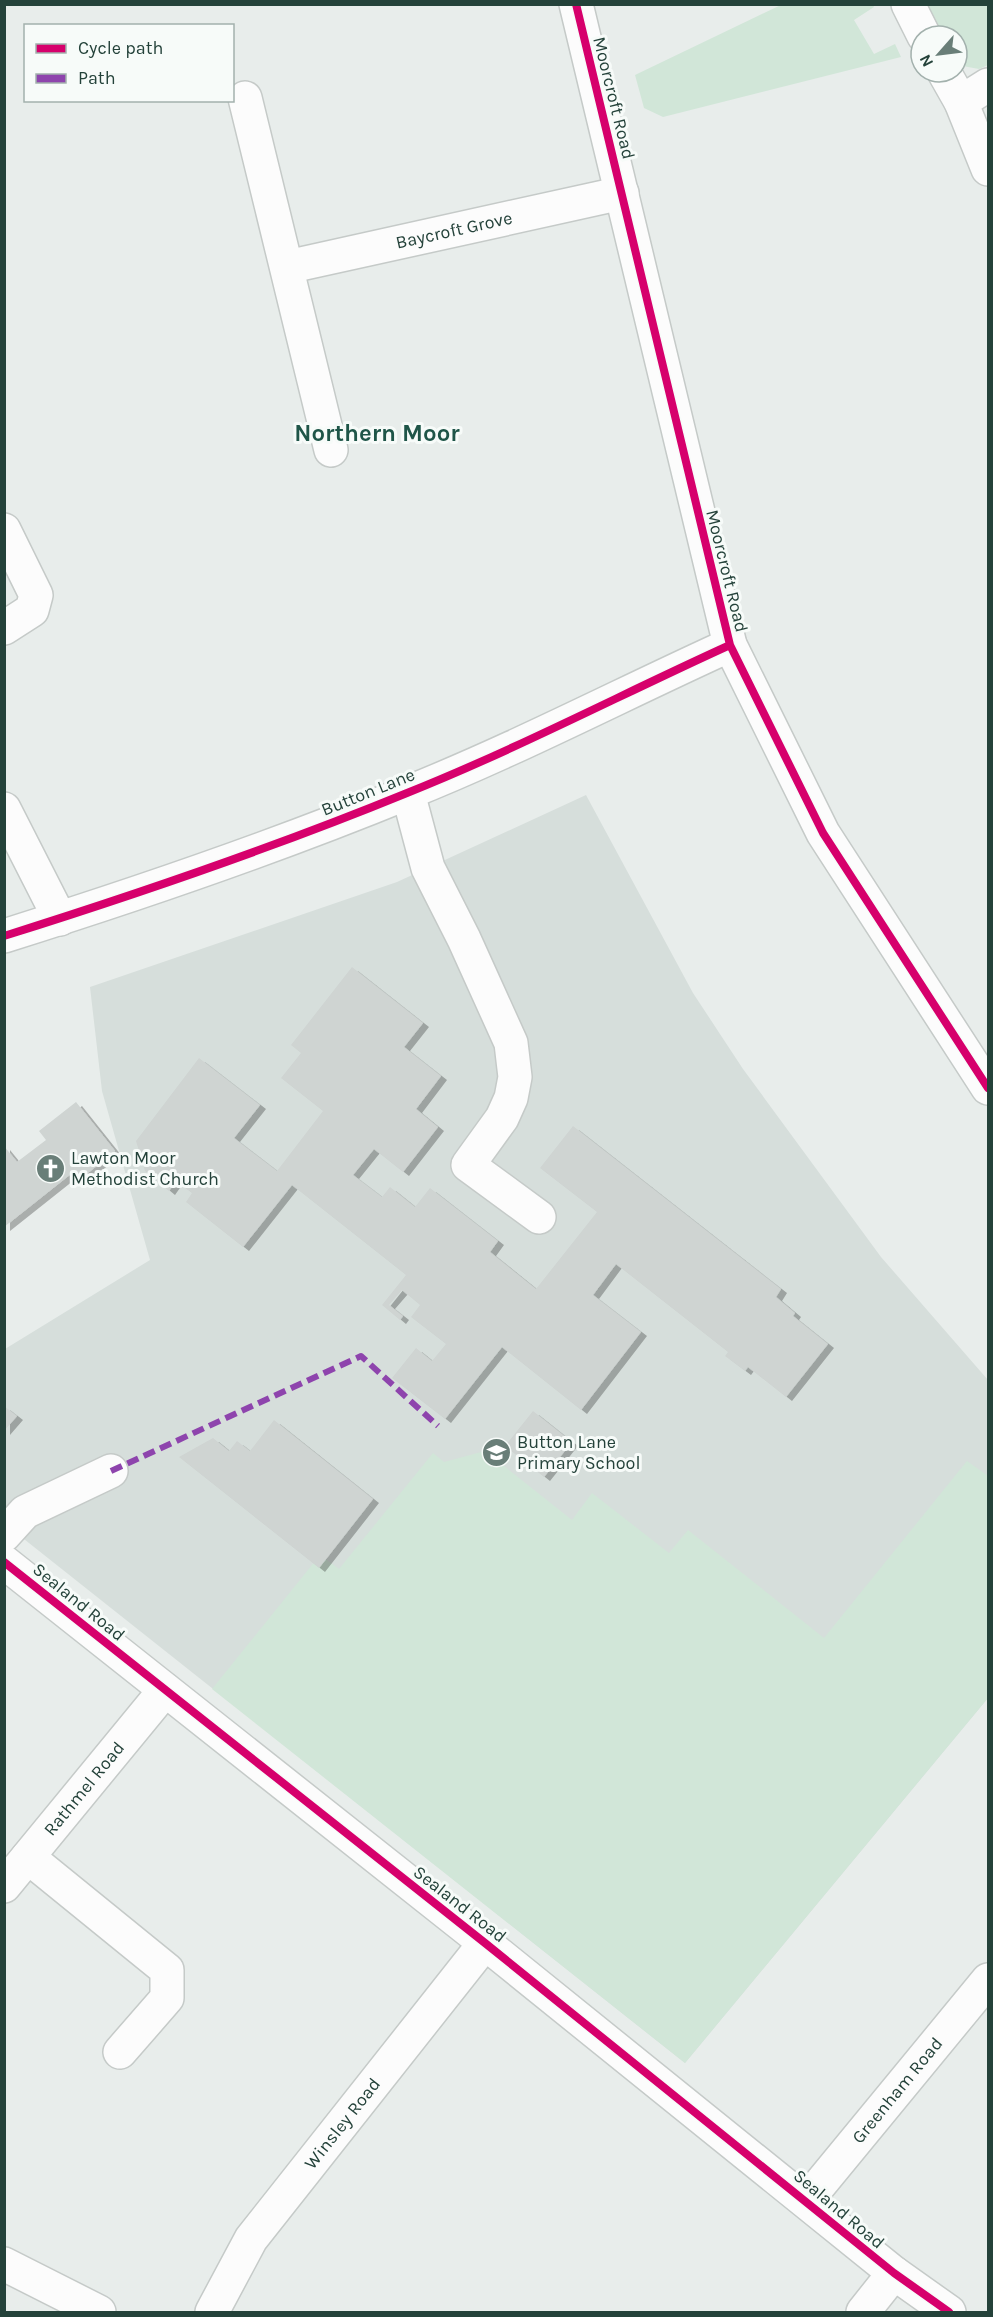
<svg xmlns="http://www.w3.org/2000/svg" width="993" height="2317" viewBox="0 0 993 2317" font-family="Karla,sans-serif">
<defs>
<filter id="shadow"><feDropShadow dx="6" dy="4" stdDeviation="0" flood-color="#0004"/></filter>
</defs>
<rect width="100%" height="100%" fill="#e8edeb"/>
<!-- built -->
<path fill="#d6dedb" d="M586,795L693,993L743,1069L881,1257L988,1380V1698L685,2063L5,1524V1349L150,1260L102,1091L90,987L397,882Z"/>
<!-- green -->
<path fill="#d1e6d8" d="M783,4L873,5L874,7L854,20L874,54L895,44L901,57L663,117L644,108L635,75Z
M917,5H988V65L979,69L957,65V36H936Z
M485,1451L572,1520L592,1493L669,1553L688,1530L824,1638L967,1461L988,1476V1698L685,2063L212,1689L320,1555L339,1569L433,1453L444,1462Z"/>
<!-- building -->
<path fill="#cfd4d2" filter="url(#shadow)" d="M352,967L423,1023L404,1047L441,1076L416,1109L438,1127L403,1172L374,1149L353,1175L382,1197L390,1187L415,1207L430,1188L498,1241L490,1252L536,1289L597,1212L540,1168L573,1126L781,1289L776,1297L795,1313L793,1316L828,1344L786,1397L748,1367L745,1371L725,1356L728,1352L616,1264L593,1295L641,1332L581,1410L502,1347L445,1419L392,1378L416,1348L432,1361L446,1344L411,1317L420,1305L402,1290L389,1305L403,1316L400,1320L382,1305L406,1275L292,1185L243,1247L186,1202L192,1193L176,1181L169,1191L145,1171L136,1141L199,1058L260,1105L234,1138L277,1171L323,1111L281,1078L301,1053L291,1045Z
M76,1102L115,1151L78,1181L72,1173L4,1227V1146L17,1162L46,1140L39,1131Z
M4,1406L17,1416L4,1431Z
M533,1411L572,1442L544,1477L505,1446Z
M274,1420L373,1499L319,1568L179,1457L213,1438L229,1451L237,1441L250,1451Z"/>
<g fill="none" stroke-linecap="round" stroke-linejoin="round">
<defs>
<g id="minor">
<path d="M576,4L730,645L823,833L988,1088"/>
<path d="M908,4L924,36"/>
<path d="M944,72L961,102L988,169"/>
<path d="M245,98L331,450"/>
<path d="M961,102L988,85"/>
<path id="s1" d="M287,267L622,193"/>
<path d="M4,530L36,595L32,610L4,628"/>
<path d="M408,793L428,868L464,939L511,1043L515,1077L511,1098L502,1118L468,1165L539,1217"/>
<path d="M4,809L60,919"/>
<path d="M4,936C141,893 275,847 407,793C517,749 622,694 730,645"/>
<path d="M4,1535L25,1512L111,1471"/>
<path d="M4,1562L485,1943L894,2273L949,2312"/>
<path d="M28,1857L167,1970V1998L120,2052"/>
<path id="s2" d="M4,1886L165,1690"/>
<path id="s3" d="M807,2200L988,1980"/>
<path d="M4,2264L99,2312"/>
<path id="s4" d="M212,2312L251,2239L485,1943"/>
<path d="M863,2312L894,2273"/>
</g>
</defs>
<!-- minor casing -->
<use href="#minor" stroke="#c5cac8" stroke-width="36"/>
<!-- minor -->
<use href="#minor" stroke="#fcfcfc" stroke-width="33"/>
<!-- quiet -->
<path stroke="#8e44ad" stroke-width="6" stroke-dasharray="12 6" stroke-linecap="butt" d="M111,1471L361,1356L438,1426"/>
<defs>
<path id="cycleway" d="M576,4L730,645L823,833L988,1088
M4,936C141,893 275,847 407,793C517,749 622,694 730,645
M4,1562L485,1943L894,2273L949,2312"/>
</defs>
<!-- cycleway casing -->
<use href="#cycleway" stroke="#f7fbf9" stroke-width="11"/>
<!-- cycleway -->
<use href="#cycleway" stroke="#d6006c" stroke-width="8"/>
</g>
<!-- icons -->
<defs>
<symbol id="church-disc" viewBox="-11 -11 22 22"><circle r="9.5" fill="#697e78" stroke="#f7fbf9"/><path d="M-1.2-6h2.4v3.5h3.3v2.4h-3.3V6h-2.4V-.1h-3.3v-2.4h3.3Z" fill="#fff"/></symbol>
<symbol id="school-disc" viewBox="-11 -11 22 22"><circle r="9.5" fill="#697e78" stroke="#f7fbf9"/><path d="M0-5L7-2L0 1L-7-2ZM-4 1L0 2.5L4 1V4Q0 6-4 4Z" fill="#fff"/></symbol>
</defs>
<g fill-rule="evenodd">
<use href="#church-disc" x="34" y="1152" width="33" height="33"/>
<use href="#school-disc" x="480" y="1436" width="33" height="33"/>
</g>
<g text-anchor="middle" stroke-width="6" stroke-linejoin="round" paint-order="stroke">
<!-- street labels -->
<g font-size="18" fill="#24423a" stroke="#f7fbf9">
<text transform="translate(614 98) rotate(76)" y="6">Moorcroft Road</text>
<text dy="6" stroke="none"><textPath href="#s1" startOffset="171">Baycroft Grove</textPath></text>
<text transform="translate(727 571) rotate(76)" y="6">Moorcroft Road</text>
<text transform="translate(368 792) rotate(-22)" y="6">Button Lane</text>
<text transform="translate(79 1602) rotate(39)" y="6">Sealand Road</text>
<text dy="6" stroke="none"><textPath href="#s2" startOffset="126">Rathmel Road</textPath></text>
<text transform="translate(460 1904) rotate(38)" y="6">Sealand Road</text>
<text dy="6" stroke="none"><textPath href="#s3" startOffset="142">Greenham Road</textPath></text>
<text dy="6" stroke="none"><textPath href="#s4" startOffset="230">Winsley Road</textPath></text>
<text transform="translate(839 2209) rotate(40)" y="6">Sealand Road</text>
</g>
<!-- poi labels -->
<g font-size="18" fill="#24423a" stroke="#f7fbf9" text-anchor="start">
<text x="71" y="1164">Lawton Moor<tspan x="71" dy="21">Methodist Church</tspan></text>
<text x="517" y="1448">Button Lane<tspan x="517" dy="21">Primary School</tspan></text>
</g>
<!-- district labels -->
<g font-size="24" font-weight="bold" fill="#1f5548" stroke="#f7fbf9">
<text x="377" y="441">Northern Moor</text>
</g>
</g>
<!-- border -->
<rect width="993" height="2317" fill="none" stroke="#24423a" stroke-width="12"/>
<!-- legend -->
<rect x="24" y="24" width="210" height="78" fill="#f7fbf9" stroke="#a3b1ad" stroke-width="1.5"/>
<rect x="36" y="44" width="30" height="9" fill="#d6006c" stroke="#a3b1ad" stroke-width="1.5"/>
<text x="78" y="54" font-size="18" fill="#24423a">Cycle path</text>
<rect x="36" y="74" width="30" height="9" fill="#8e44ad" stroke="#a3b1ad" stroke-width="1.5"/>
<text x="78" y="84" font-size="18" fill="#24423a">Path</text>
<!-- north arrow -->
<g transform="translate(939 54) rotate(242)"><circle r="28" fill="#f7fbf9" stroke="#a3b1ad" stroke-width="1.5"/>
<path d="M0-4.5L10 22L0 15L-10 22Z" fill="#697e78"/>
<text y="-9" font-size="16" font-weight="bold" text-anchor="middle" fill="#24423a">N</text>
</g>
</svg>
